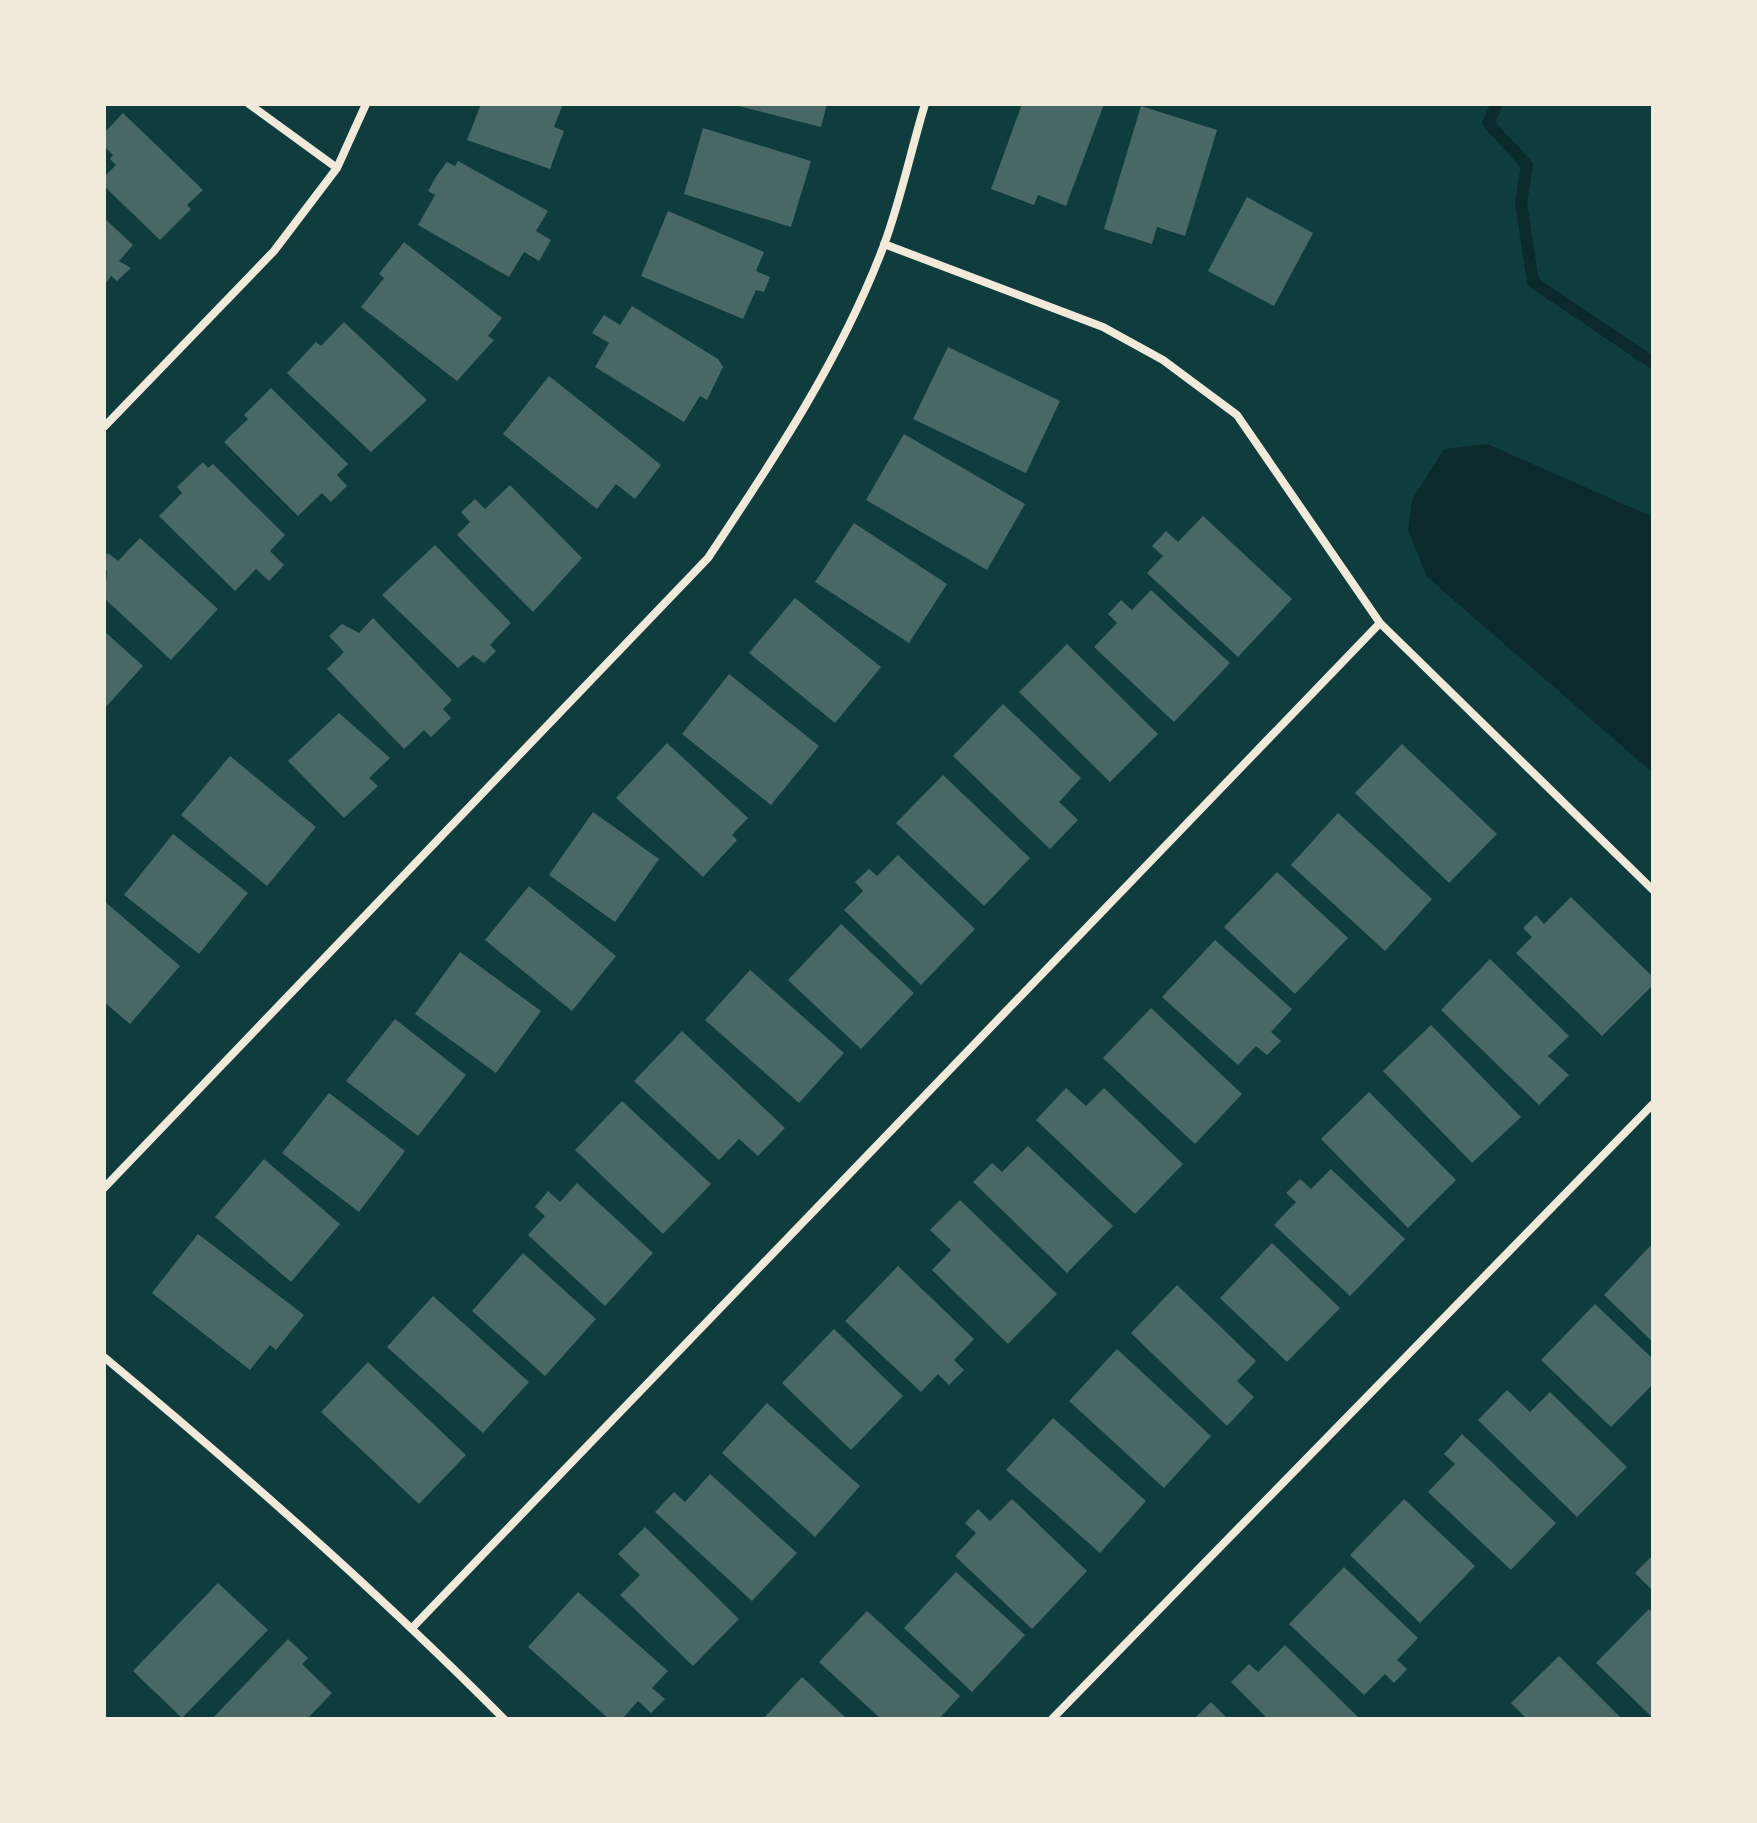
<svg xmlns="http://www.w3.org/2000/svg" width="1757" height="1823" viewBox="0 0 1757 1823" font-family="Manrope,sans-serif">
<rect width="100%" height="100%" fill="#0f3d3e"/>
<!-- water -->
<path fill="#0a2a2b" d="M1487,444L1653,517V773L1427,577L1408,530L1412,500L1444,449Z"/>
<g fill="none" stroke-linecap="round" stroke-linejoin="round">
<!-- stream -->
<path stroke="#0a2a2b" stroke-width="12" d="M1497,104L1488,123L1527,165L1521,203L1533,282L1653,363"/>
</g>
<!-- building -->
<path fill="#486865" d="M481,104H563L554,127L564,131L550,169L467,140Z
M731,104H827L821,127Z
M1022,104H1104L1066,206L1038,195L1034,205L991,189Z
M1141,106L1217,130L1185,236L1157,227L1152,244L1104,229Z
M123,113L203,190L187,205L191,209L160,240L104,186V177L116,165L110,159L113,155L104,146V133Z
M703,128L811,161L791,227L684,194Z
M458,161L548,211L536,231L551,240L539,261L524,252L509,277L418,225L435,195L428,191L437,175L447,162L455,166Z
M1247,197L1313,233L1274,306L1208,271Z
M668,211L764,252L756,271L770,277L764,292L756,290L743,319L641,276Z
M104,218L133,245L119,261L131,268L117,281L111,276L104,286Z
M404,242L502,318L488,336L494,340L457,381L361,307L384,278L379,274Z
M632,306L718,359L723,367L707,400L700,396L684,422L595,367L609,343L592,333L604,315L620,325Z
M344,322L427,400L371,452L287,373L316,342L321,346Z
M948,347L1060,401L1026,473L913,419Z
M549,376L661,465L635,499L616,484L597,509L503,434Z
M271,388L348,464L337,475L347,486L331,502L322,493L298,516L224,442L248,419L244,415Z
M904,434L1025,504L987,570L866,500Z
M203,462L208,468L213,464L285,535L270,551L284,565L269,581L256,569L235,591L159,516L182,493L177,487Z
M510,485L582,558L533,612L457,535L470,522L461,512L475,499L485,509Z
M1203,516L1292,599L1238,657L1147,573L1163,556L1152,546L1166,531L1178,542Z
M854,523L947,584L909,643L815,582Z
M140,538L218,609L171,660L104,598L107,573L104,557L108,553L118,561Z
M435,545L511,623L490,645L496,651L484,663L473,655L458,668L382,595Z
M1151,590L1230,663L1174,722L1094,647L1117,623L1108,614L1121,600L1132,610Z
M795,598L881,667L835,723L749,653Z
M373,618L452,700L443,709L451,718L431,737L424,730L404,749L327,669L344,652L329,636L342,624L359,633Z
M104,631L143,666L104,709Z
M1067,644L1158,734L1110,782L1019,692Z
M729,674L819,746L771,805L682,734Z
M1003,704L1081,778L1059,802L1078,820L1050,849L953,756Z
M339,713L390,758L369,778L378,786L344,818L288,761Z
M667,743L748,818L732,835L737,840L703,877L616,798Z
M1402,744L1497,834L1449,883L1355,793Z
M230,756L316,827L267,886L181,815Z
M943,775L1030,858L984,906L896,823Z
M593,812L659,859L615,922L549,875Z
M1338,813L1432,899L1385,951L1291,865Z
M173,834L248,893L199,954L124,895Z
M898,855L975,929L921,985L844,910L863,891L855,882L869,869L877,876Z
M1277,872L1348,938L1295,994L1224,927Z
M529,886L616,956L572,1011L485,940Z
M1571,897L1653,977V985L1602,1036L1516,953L1532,937L1523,928L1536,915L1544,924Z
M104,901L180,966L130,1024L104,1002Z
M841,924L914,993L861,1049L788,980Z
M1215,940L1292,1009L1271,1032L1281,1041L1267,1055L1256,1046L1238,1065L1162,997Z
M460,952L541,1011L496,1073L415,1014Z
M1490,959L1569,1036L1548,1056L1569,1075L1539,1105L1441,1010Z
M750,970L844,1053L799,1103L705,1020Z
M1151,1008L1242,1094L1195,1144L1103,1058Z
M395,1019L466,1075L418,1136L346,1081Z
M1431,1025L1521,1117L1472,1163L1383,1071Z
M682,1031L785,1128L758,1156L739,1139L719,1160L634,1081Z
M1066,1088L1086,1106L1104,1088L1183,1164L1135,1214L1036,1120Z
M1369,1092L1456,1180L1408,1228L1321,1139Z
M329,1093L405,1151L359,1212L282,1153Z
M622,1101L711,1184L663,1234L575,1150Z
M1028,1146L1113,1226L1067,1273L973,1182L992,1163L1002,1172Z
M264,1159L340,1224L291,1282L215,1217Z
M1331,1169L1405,1239L1350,1296L1274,1225L1296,1202L1286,1193L1300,1179L1311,1189Z
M577,1183L653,1253L605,1306L528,1235L545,1216L535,1207L548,1191L560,1202Z
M960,1200L1057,1294L1008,1344L932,1270L951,1250L930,1230Z
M198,1234L304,1315L276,1350L270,1345L250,1370L152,1293Z
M1272,1243L1340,1308L1287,1362L1220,1298Z
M1653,1243V1342L1604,1295Z
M523,1253L596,1319L545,1376L472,1311Z
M898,1266L974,1339L954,1360L964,1370L949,1385L938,1374L921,1392L845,1321Z
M1177,1285L1256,1361L1237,1381L1254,1397L1227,1426L1131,1333Z
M433,1296L529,1382L483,1433L387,1347Z
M1595,1304L1653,1359V1384L1611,1427L1541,1360Z
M834,1329L903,1396L851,1450L782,1383Z
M1117,1349L1211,1436L1164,1488L1069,1401Z
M368,1362L466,1455L419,1504L321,1412Z
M1507,1390L1530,1412L1550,1392L1627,1467L1577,1517L1478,1420Z
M767,1403L860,1486L815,1537L722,1453Z
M1053,1418L1146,1501L1100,1553L1006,1470Z
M1462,1434L1556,1523L1511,1570L1428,1492L1455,1464L1444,1454Z
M710,1474L797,1553L752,1601L655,1512L674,1492L685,1502Z
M1012,1499L1087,1571L1032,1629L955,1556L976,1533L965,1523L978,1509L990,1521Z
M1404,1499L1475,1566L1420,1623L1350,1555Z
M645,1527L739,1619L693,1666L620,1595L640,1575L618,1554Z
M1653,1555V1591L1635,1573Z
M1344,1567L1418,1638L1397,1660L1407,1669L1394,1683L1385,1674L1364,1695L1289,1624Z
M956,1572L1025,1635L972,1692L904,1628Z
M218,1583L268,1630L182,1718L133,1671Z
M578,1592L668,1671L652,1688L665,1699L651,1713L638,1701L622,1719H609L528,1647Z
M1649,1609L1653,1613V1718L1596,1663Z
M867,1611L960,1696L939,1719H881L819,1662Z
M288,1639L308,1658L302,1664L332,1693L307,1719H212Z
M1285,1645L1360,1719H1268L1231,1682L1249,1664L1258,1672Z
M1559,1656L1622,1719H1527L1511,1703Z
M802,1677L847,1719H763Z
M1211,1702L1228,1719H1194Z"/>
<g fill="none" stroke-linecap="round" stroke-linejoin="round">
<!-- minor -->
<path stroke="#f1e9da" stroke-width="8" d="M249,104L337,168
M884,244L1103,327L1163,360L1237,415L1380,623L1653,890
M104,427L274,251L337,168L366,104
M104,1188L708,558C774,459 842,357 884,245C901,199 911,150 925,104
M104,1357C242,1472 377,1591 504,1719
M413,1627L1380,623
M1052,1719L1653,1104"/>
</g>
<!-- border -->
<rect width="1757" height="1823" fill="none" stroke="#f1e9da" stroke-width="212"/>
</svg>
